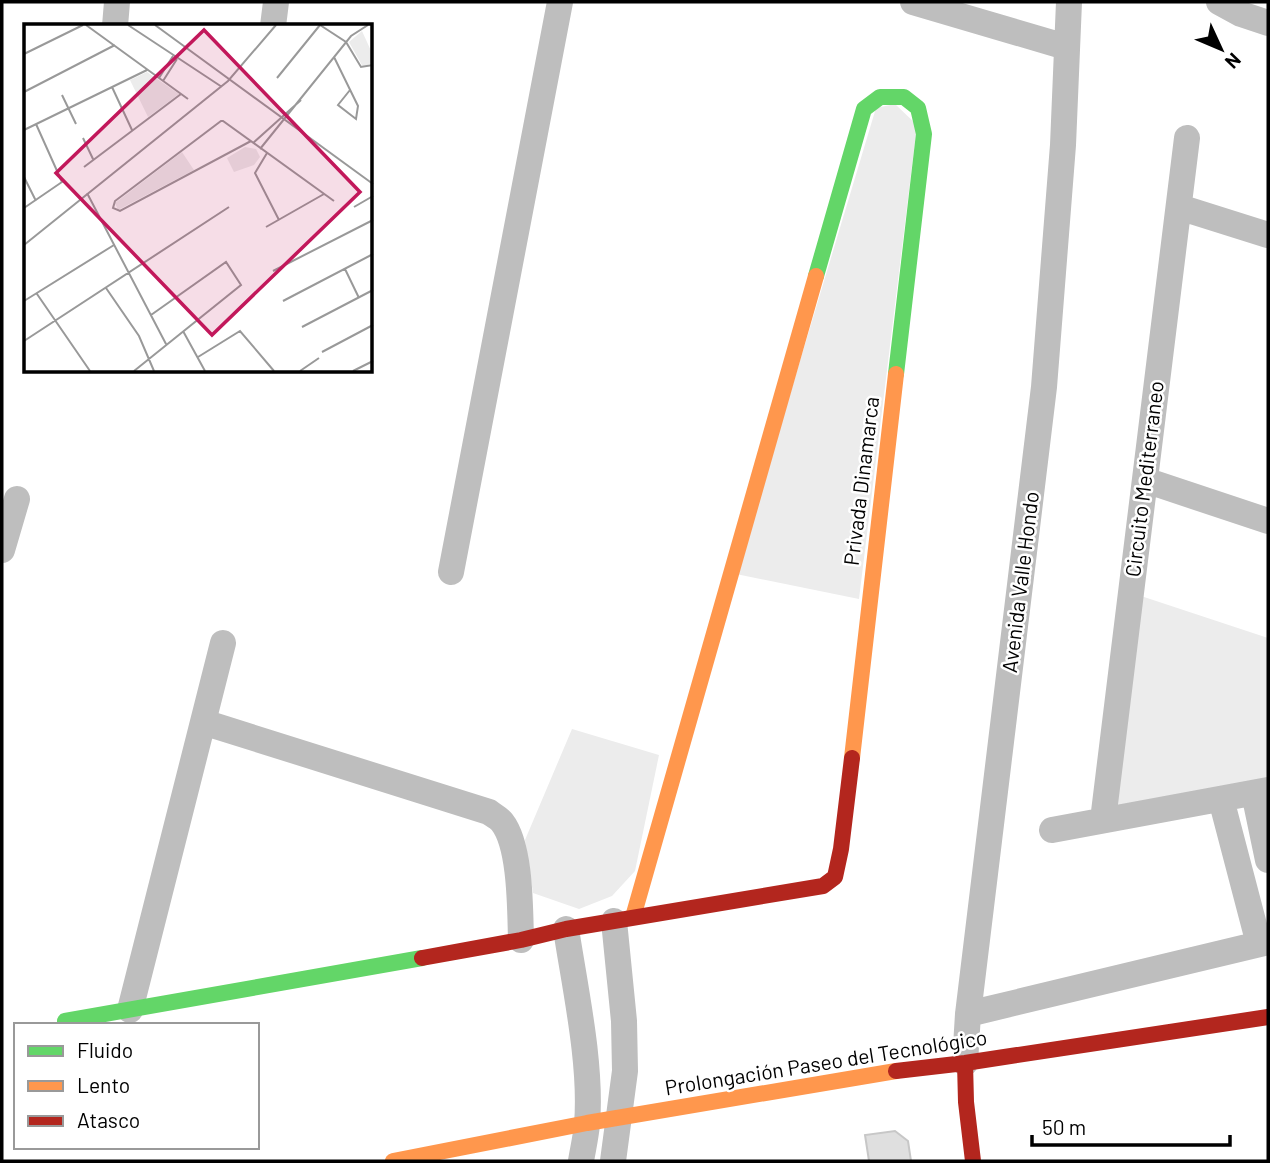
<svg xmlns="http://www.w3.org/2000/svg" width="1270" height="1163" viewBox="0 0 1270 1163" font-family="Barlow,sans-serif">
<rect width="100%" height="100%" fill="#fff"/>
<!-- green -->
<path fill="#ececec" d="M895,104L917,125L859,599L736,574L876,108Z
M1138,595L1268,638V780L1110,812Z
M572,729L659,755L635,871L612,896L579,909L533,893L525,840Z"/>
<!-- building -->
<path fill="#dfdfdf" stroke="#c7c7c7" stroke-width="2" d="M895,1131L908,1141L911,1161H869L865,1135Z"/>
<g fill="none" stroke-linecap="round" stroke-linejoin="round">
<!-- street -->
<path stroke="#bebebe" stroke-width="26" d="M913,2L1066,47
M1219,2L1241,14L1268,23
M115,26L117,2
M273,26L276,2
M1179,207L1268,235
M1145,480L1268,521
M2,550L17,499
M451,572L560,2
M203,722L489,812C493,815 499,818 502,822C521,846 520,910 521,940
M1254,793L1268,860
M1221,799L1259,944
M1103,820L1187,138
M1052,830L1268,790
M566,929C575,988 592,1065 587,1124C586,1136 583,1149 581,1161
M130,1010L223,643
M968,1014L1268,942
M965,1063L968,1014L1044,387L1063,145L1069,2
M613,1161L625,1071L624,1021L614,921"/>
<!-- fast -->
<path stroke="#63d668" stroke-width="16" d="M816,276L864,109L880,97H904L918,108L924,134L896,374
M65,1021L422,958"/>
<!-- slow -->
<path stroke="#ff974d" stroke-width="16" d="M852,758L896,374
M633,917L816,276
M393,1161L587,1123L896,1071"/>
<!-- jam -->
<path stroke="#b3261e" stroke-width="16" d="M422,958L521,940L566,929L823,886L835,877L841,849L852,758
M965,1063L966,1102L973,1161
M896,1071L965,1063L1268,1017"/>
</g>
<g text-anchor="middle" stroke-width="5" stroke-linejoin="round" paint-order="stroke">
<!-- street labels -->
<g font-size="21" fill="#000" stroke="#fff">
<text transform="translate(1145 479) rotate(-83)" y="7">Circuito Mediterraneo</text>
<text transform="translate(862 481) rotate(-83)" y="7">Privada Dinamarca</text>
<text transform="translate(1021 582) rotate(-83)" y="7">Avenida Valle Hondo</text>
<text transform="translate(826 1063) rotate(-9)" y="7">Prolongación Paseo del Tecnológico</text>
</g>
</g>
<!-- overview -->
<g transform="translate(24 24)">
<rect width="348" height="348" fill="#fff"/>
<path d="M338,7L348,29V39L339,43L325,18ZM123,48L155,70L124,93L106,56ZM221,123L232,125L236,133L230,141L210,148L203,134ZM158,128L170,146L94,186L91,179Z" fill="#ececec"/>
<path fill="none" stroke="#999" stroke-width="2" d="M62,1L164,75M104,1L198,63M131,1L349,160M296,1L322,18L337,43L349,41M0,30L59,1M310,33L334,82L332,95L314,81L326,66M135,54L149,32M253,54L296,1M139,57L153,35M88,63L108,106M0,68L91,21M38,71L52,100M0,106L123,46M59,114L69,135M227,117L96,187L89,184L91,177L197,97H199L310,177M229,119L277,76M236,125L327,12L344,1M243,129L231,149L255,196M60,143L157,70M0,153L12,177M63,169L142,320M330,183L349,172M0,184L38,158L12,100M242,203L300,170M0,221L204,57L252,1M321,245L335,274M249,247L349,196M82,264L115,312L130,347M13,270L66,347M0,277L90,221M259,277L349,230M278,303L349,266M159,307L181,347M0,317L205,183M298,328L349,301M174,333L216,307L250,347M110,347L217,261L202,238L127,291M276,347L295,334M329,347L349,337"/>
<path fill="#c2185b" fill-opacity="0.15" stroke="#c2185b" stroke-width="3.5" d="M180,6L336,168L188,311L32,149Z"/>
<rect width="348" height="348" fill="none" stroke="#000" stroke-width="3.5"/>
</g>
<!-- border -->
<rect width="1270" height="1163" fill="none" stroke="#000000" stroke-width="7"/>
<!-- legend -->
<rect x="14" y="1023" width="245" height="126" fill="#ffffff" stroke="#999999" stroke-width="2"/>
<rect x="28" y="1046" width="35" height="10" fill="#63d668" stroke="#999999" stroke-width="2"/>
<text x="77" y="1058" font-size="21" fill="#000000">Fluido</text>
<rect x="28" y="1081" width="35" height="10" fill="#ff974d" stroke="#999999" stroke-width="2"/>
<text x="77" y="1093" font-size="21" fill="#000000">Lento</text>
<rect x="28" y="1116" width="35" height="10" fill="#b3261e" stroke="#999999" stroke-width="2"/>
<text x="77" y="1128" font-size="21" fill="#000000">Atasco</text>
<!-- north arrow -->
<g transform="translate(1221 49) rotate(134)" stroke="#ffffff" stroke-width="5" paint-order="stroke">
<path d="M0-5L12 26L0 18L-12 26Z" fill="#000000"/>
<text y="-10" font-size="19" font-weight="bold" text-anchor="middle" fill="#000000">N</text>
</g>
<!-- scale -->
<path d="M1032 1135v10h198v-10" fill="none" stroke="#000000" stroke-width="3.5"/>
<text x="1042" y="1135" font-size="21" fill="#000000" stroke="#ffffff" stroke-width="5" paint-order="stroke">50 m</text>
</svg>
